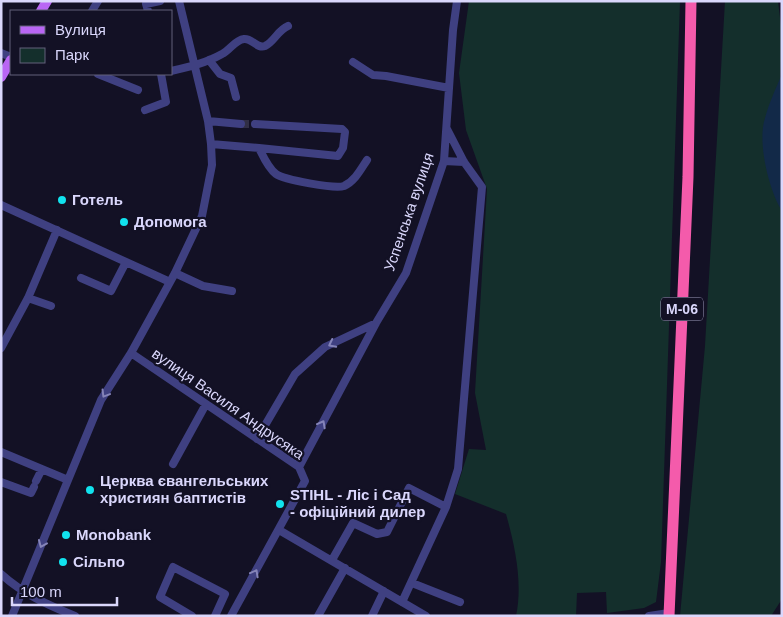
<svg xmlns="http://www.w3.org/2000/svg" width="783" height="617" viewBox="0 0 783 617" font-family="Arial,sans-serif">
<rect width="100%" height="100%" fill="#131125"/>
<!-- green -->
<path fill="#142f2c" d="M469,1H680L661,562L656,602L644,608L607,613L606,592L577,593L576,616H516C523,583 515,546 506,514L455,494L469,449L486,450L475,393L487,189L466,130L459,73Z
M725,1H778L782,34L778,143L782,147V599L771,616H680L705,346Z"/>
<!-- water -->
<path fill="#122948" d="M782,74V211C769,190 757,142 765,118C769,103 776,88 782,74Z"/>
<g fill="none" stroke-linecap="round" stroke-linejoin="round">
<!-- minor-tunnel -->
<path stroke="#312f45" stroke-width="8" stroke-dasharray="8 4" stroke-linecap="butt" d="M241,124H255"/>
<!-- minor -->
<path stroke="#3f4081" stroke-width="8" d="M92,11L98,1
M148,11L146,4L160,1
M1,53L11,57
M209,60L220,74L231,78L236,97
M353,62L373,75L386,76L449,88
M171,71C189,67 206,63 222,54C230,50 235,40 244,39C252,38 257,49 265,46C274,42 278,30 288,26
M98,74L138,90
M145,110L166,102L161,74
M208,121L241,124
M255,124L342,129L345,132L343,148L338,156L259,148
M211,144L259,148C263,156 268,168 276,174C284,180 335,189 344,186C355,181 361,169 367,160
M444,161L464,162
M1,205L170,282
M175,273L203,286L232,291
M81,278L111,291L126,262
M28,298L51,306
M1,348L28,298L57,230
M131,353L299,467L305,481L231,616
M257,439L295,374L325,347L376,323
M1,452L68,480
M173,464L206,404
M299,467L376,323L406,273L444,161L453,30L457,1
M36,481L42,469
M1,482L31,493L34,487
M279,530L426,616
M332,560L353,523L377,534L387,532L409,488L446,507
M1,574C23,594 48,605 75,616
M412,583L460,602
M402,602L446,507L458,469L482,187L464,162L447,129
M12,616L101,400L131,353L175,273L202,216L212,165L211,144L208,121L179,1
M192,616L160,597L173,567L225,594L215,616
M318,616L345,568
M372,616L384,591
M649,616L669,613"/>
<!-- major -->
<path stroke="#b966f4" stroke-width="10" d="M41,11L47,1
M1,77L11,60"/>
<!-- highway -->
<path stroke="#f45bab" stroke-width="11" d="M669,616L688,177L691,1"/>
</g>
<!-- one-way arrows -->
<defs><path id="oneway-chevron" d="M-2-3.5L2.5 0L-2 3.5" fill="none" stroke-width="1.6" stroke-linecap="round" stroke-linejoin="round" transform="scale(1.25)"/></defs>
<g stroke="#8584b8">
<use href="#oneway-chevron" transform="translate(332 344) rotate(153)"/>
<use href="#oneway-chevron" transform="translate(105 394) rotate(121)"/>
<use href="#oneway-chevron" transform="translate(322 424) rotate(-62)"/>
<use href="#oneway-chevron" transform="translate(42 544) rotate(113)"/>
<use href="#oneway-chevron" transform="translate(255 573) rotate(-61)"/>
</g>
<!-- markers -->
<g fill="#11e2ee" stroke="#131125" stroke-width="2">
<circle cx="62" cy="200" r="5"/>
<circle cx="124" cy="222" r="5"/>
<circle cx="90" cy="490" r="5"/>
<circle cx="280" cy="504" r="5"/>
<circle cx="66" cy="535" r="5"/>
<circle cx="63" cy="562" r="5"/>
</g>
<g text-anchor="middle" stroke-width="4.5" stroke-linejoin="round" paint-order="stroke">
<!-- shield labels -->
<rect fill="#131125" stroke="#9e9cbc" stroke-width="1" x="661" y="297.5" width="42" height="23" rx="4"/>
<g font-size="14" font-weight="bold" fill="#dad7fc">
<text x="682" y="314">М-06</text>
</g>
<!-- poi labels -->
<g font-size="15" font-weight="bold" fill="#dad7fc" stroke="#131125" text-anchor="start">
<text x="72" y="205">Готель</text>
<text x="134" y="227">Допомога</text>
<text x="100" y="486">Церква євангельських<tspan x="100" dy="17">християн баптистів</tspan></text>
<text x="290" y="500">STIHL - Ліс і Сад<tspan x="290" dy="17">- офіційний дилер</tspan></text>
<text x="76" y="540">Monobank</text>
<text x="73" y="567">Сільпо</text>
</g>
<!-- street labels -->
<g font-size="15" fill="#dad7fc" stroke="#131125">
<text transform="translate(409 212) rotate(-71)" y="5">Успенська вулиця</text>
<text transform="translate(228 404) rotate(35)" y="5">вулиця Василя Андрусяка</text>
</g>
</g>
<!-- border -->
<rect width="783" height="617" fill="none" stroke="#dad7fc" stroke-width="5"/>
<!-- legend -->
<rect x="10" y="10" width="162" height="65" fill="#131125" stroke="#63607b"/>
<rect x="20" y="26" width="25" height="8" fill="#b966f4" stroke="#63607b"/>
<text x="55" y="35" font-size="15" fill="#dad7fc">Вулиця</text>
<rect x="20" y="48" width="25" height="15" fill="#142f2c" stroke="#63607b"/>
<text x="55" y="60" font-size="15" fill="#dad7fc">Парк</text>
<!-- scale -->
<path d="M12 597v8h105v-8" fill="none" stroke="#dad7fc" stroke-width="2.5"/>
<text x="20" y="597" font-size="15" fill="#dad7fc" stroke="#131125" stroke-width="4" paint-order="stroke">100 m</text>
</svg>
